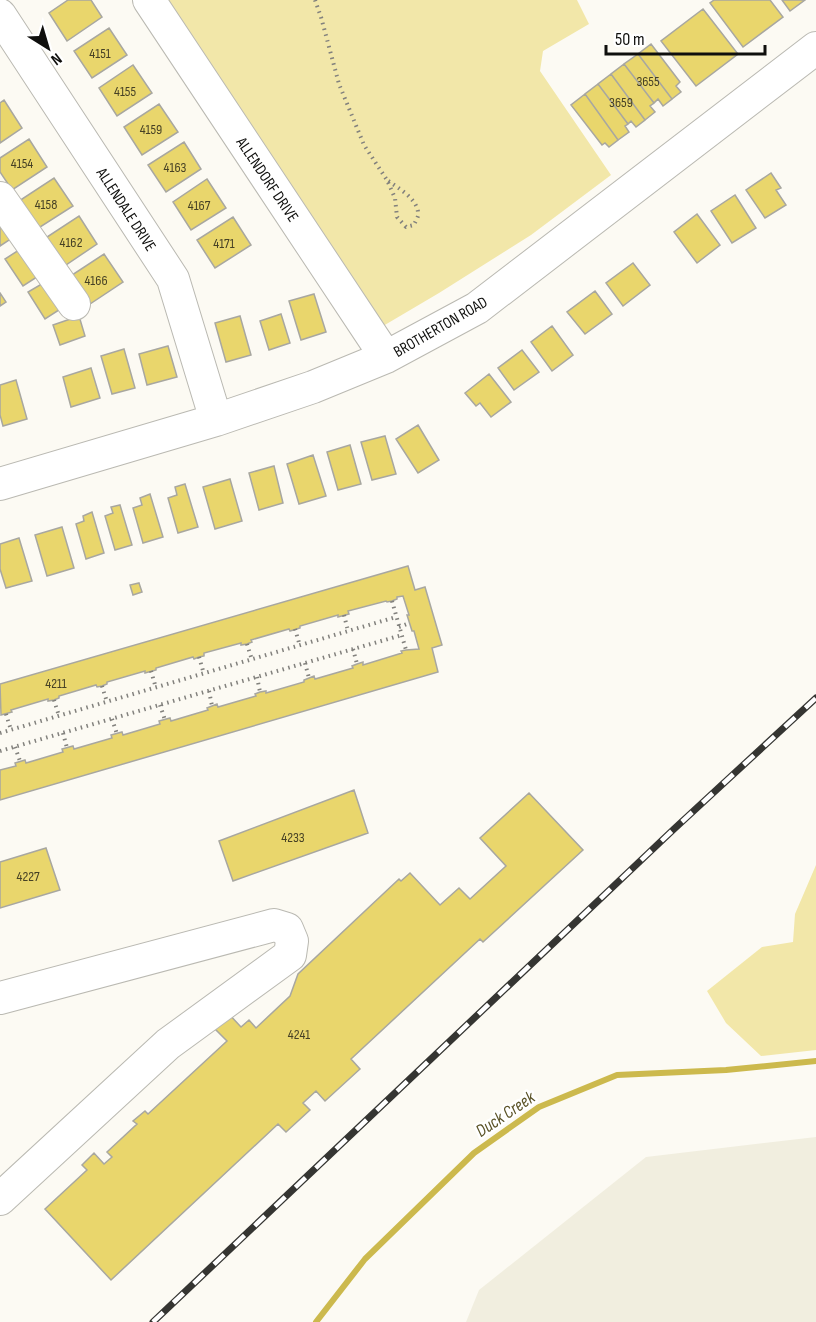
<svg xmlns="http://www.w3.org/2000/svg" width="816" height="1322" viewBox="0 0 816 1322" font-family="'Sofia Sans Condensed',sans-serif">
<rect width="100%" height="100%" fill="#fcfaf3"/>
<!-- built -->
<path fill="#f1eedf" d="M816,1137V1322H466L479,1290L646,1157Z"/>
<!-- green -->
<path fill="#f2e7a9" d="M164,0H577L589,24L543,51L540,71L611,175L531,235L439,293L378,329Z
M816,865V1050L761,1056L726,1023L707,991L762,947L793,942L795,914Z"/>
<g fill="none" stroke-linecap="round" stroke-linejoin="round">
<!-- stream -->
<path stroke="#ccb94d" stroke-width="6" d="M316,1322L365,1259L474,1153L539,1107L617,1075L726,1070L816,1061"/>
</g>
<!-- building -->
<path fill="#e9d66c" stroke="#a8a7a0" stroke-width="1.5" d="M68,0H91L102,17L67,41L49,13Z
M714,0H770L783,17L743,47L710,3Z
M782,0H805L790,11Z
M703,9L738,54L696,86L661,41Z
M109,28L127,55L92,78L74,51Z
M651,44L680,82L676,86L681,92L672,99L638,54Z
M638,54L672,99L663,106L658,99L654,103L624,64Z
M624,64L654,103L650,106L655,112L645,120L611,74Z
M133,65L152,93L117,116L99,88Z
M611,74L645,120L636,127L631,121L628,124L598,84Z
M598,84L628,124L625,126L629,132L618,140L585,94Z
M585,94L618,140L609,147L605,143L602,145L571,105Z
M4,100L22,128L0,143V103Z
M159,104L178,132L142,155L124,127Z
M29,139L47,167L12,190L0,172V158Z
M184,142L201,169L166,192L148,165Z
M771,173L781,188L776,190L786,205L765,218L746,190Z
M54,178L73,206L37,229L19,201Z
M207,179L226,208L191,230L173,202Z
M735,195L756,228L732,243L711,211Z
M0,213L15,236L0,246Z
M697,214L720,245L697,263L674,232Z
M79,216L97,244L63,267L44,239Z
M233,217L251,245L215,268L197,240Z
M22,248L40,275L23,286L5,259Z
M104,254L123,282L87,306L69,277Z
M633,263L650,285L623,306L606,283Z
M45,282L62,308L45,319L28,292Z
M595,291L612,314L585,334L567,312Z
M0,293L6,302L0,306Z
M314,294L326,332L301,340L289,301Z
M281,314L290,343L269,350L260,321Z
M79,316L85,336L60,345L53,325Z
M240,316L251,355L226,362L215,323Z
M552,326L573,355L552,371L531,342Z
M168,346L177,377L147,385L139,354Z
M124,349L135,388L112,394L101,356Z
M522,350L539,372L514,390L498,368Z
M91,368L100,398L71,407L63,377Z
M489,374L511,402L491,417L480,403L476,406L465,393Z
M16,380L27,419L3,426L0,415V385Z
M418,425L439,460L418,473L396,439Z
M385,436L396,474L372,480L361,442Z
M350,445L361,484L338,490L327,452Z
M313,455L326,496L299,504L287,464Z
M274,466L283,503L259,510L249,473Z
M230,479L242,521L215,529L203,487Z
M185,484L198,527L178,533L168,498L177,495L175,487Z
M150,494L163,537L143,543L133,508L142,505L140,498Z
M120,505L132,545L115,550L105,516L113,513L111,507Z
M92,512L104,553L86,559L76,524L84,521L83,516Z
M62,527L74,568L47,576L35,535Z
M19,538L32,581L6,588L0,569V544Z
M408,566L415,590L425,587L442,645L432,648L438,672L0,800V770L16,766L15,763L25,760L26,763L63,752L62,749L73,746L74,749L112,738L111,735L122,732L123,735L160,724L159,721L170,718L171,721L208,710L207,708L217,704L218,707L256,696L255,694L260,692L266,691V693L304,682V680L314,676L315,679L353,668L352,666L357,664L363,662V665L402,653L401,651L406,650L419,649L414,631H412L407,615H409L403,596L397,597V599L392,601L387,602L386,601L348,611L349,614L338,617V615L300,626V628L290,631L289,629L251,640L252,642L247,644L241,645V643L204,653V656L199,657L194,659L193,657L156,668V670L145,673V671L107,682V684L102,686L97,687L96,685L59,696V698L54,700L48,701V699L11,710L12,712L1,715L0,684Z
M139,583L142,592L133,595L130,585Z
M354,790L368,833L233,881L219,841Z
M529,793L583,850L483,942L480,939L351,1059L360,1069L325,1101L316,1091L303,1103L310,1110L286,1132L278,1124L111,1280L45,1209L87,1170L82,1165L94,1153L104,1164L112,1157L107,1152L137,1124L133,1121L145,1111L148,1114L227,1041L212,1026L227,1012L241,1027L249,1020L256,1028L290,996L298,974L399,879L401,881L410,873L440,905L459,888L470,899L506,866L480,838Z
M46,848L60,890L0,908V862Z"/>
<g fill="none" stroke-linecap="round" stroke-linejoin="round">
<defs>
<path id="minor" d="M149,0L386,357
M0,15L173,279L216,420
M0,198L74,304
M0,484L216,420L313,387L386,357L477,308L816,48
M0,998L274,925L287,929L292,941L290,955L168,1044L0,1199"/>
</defs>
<!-- minor casing -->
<use href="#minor" stroke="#bab9b2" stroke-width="34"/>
<!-- path -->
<path stroke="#82817d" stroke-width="4" stroke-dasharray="1.5 4.5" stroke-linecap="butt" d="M315,0L321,17L339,84L364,145L387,180L395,198L397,217L406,227L414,225C415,222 417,219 418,216C420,200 398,188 387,180
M392,601L406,650
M344,615L348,631
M399,627L410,623
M295,629L300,646
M247,644L252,660
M353,649L357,664
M199,657L204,674
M305,663L309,678
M151,671L156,688
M257,677L260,692
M102,686L107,702
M209,691L212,706
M54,700L59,716
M160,705L165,720
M6,714L11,730
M112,719L117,734
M0,733L396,617
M63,733L67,748
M15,747L20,761
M0,751L402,635"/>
<!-- minor -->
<use href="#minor" stroke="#fff" stroke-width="32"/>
<defs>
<path id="rail" d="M153,1322L674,829L816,698"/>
</defs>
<!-- rail casing -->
<use href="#rail" stroke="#353532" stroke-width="7"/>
<!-- rail -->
<use href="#rail" stroke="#fff" stroke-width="4.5" stroke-dasharray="14" stroke-linecap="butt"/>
</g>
<g text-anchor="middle" stroke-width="5" stroke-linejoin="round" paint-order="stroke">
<!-- number labels -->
<g font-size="14" fill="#464125">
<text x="100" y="58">4151</text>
<text x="648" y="86">3655</text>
<text x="125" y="96">4155</text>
<text x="621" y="107">3659</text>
<text x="151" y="134">4159</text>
<text x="22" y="168">4154</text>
<text x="175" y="172">4163</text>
<text x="46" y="209">4158</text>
<text x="199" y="210">4167</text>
<text x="71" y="247">4162</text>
<text x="224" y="248">4171</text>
<text x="96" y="285">4166</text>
<text x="56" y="688">4211</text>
<text x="293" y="842">4233</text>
<text x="28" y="881">4227</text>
<text x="299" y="1039">4241</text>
</g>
<!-- street labels -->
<g font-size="16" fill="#0f0f0d" stroke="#fff">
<text transform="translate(268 179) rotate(56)" y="6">ALLENDORF DRIVE</text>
<text transform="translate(127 209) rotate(57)" y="6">ALLENDALE DRIVE</text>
<text transform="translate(440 326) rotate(-30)" y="6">BROTHERTON ROAD</text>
</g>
<!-- water labels -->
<g font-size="18" font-style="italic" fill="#5a5226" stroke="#fff">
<text transform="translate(505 1114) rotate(-34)" y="6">Duck Creek</text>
</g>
</g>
<!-- north arrow -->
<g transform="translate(48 48) rotate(143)" stroke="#ffffff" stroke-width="4.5" paint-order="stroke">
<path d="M0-4.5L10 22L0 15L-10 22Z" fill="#0f0f0d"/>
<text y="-9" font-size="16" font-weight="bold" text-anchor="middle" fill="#0f0f0d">N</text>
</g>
<!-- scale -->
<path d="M606 45v9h159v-9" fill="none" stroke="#0f0f0d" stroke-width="3"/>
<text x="615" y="45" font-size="18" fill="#0f0f0d" stroke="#ffffff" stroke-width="4.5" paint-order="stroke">50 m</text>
</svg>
